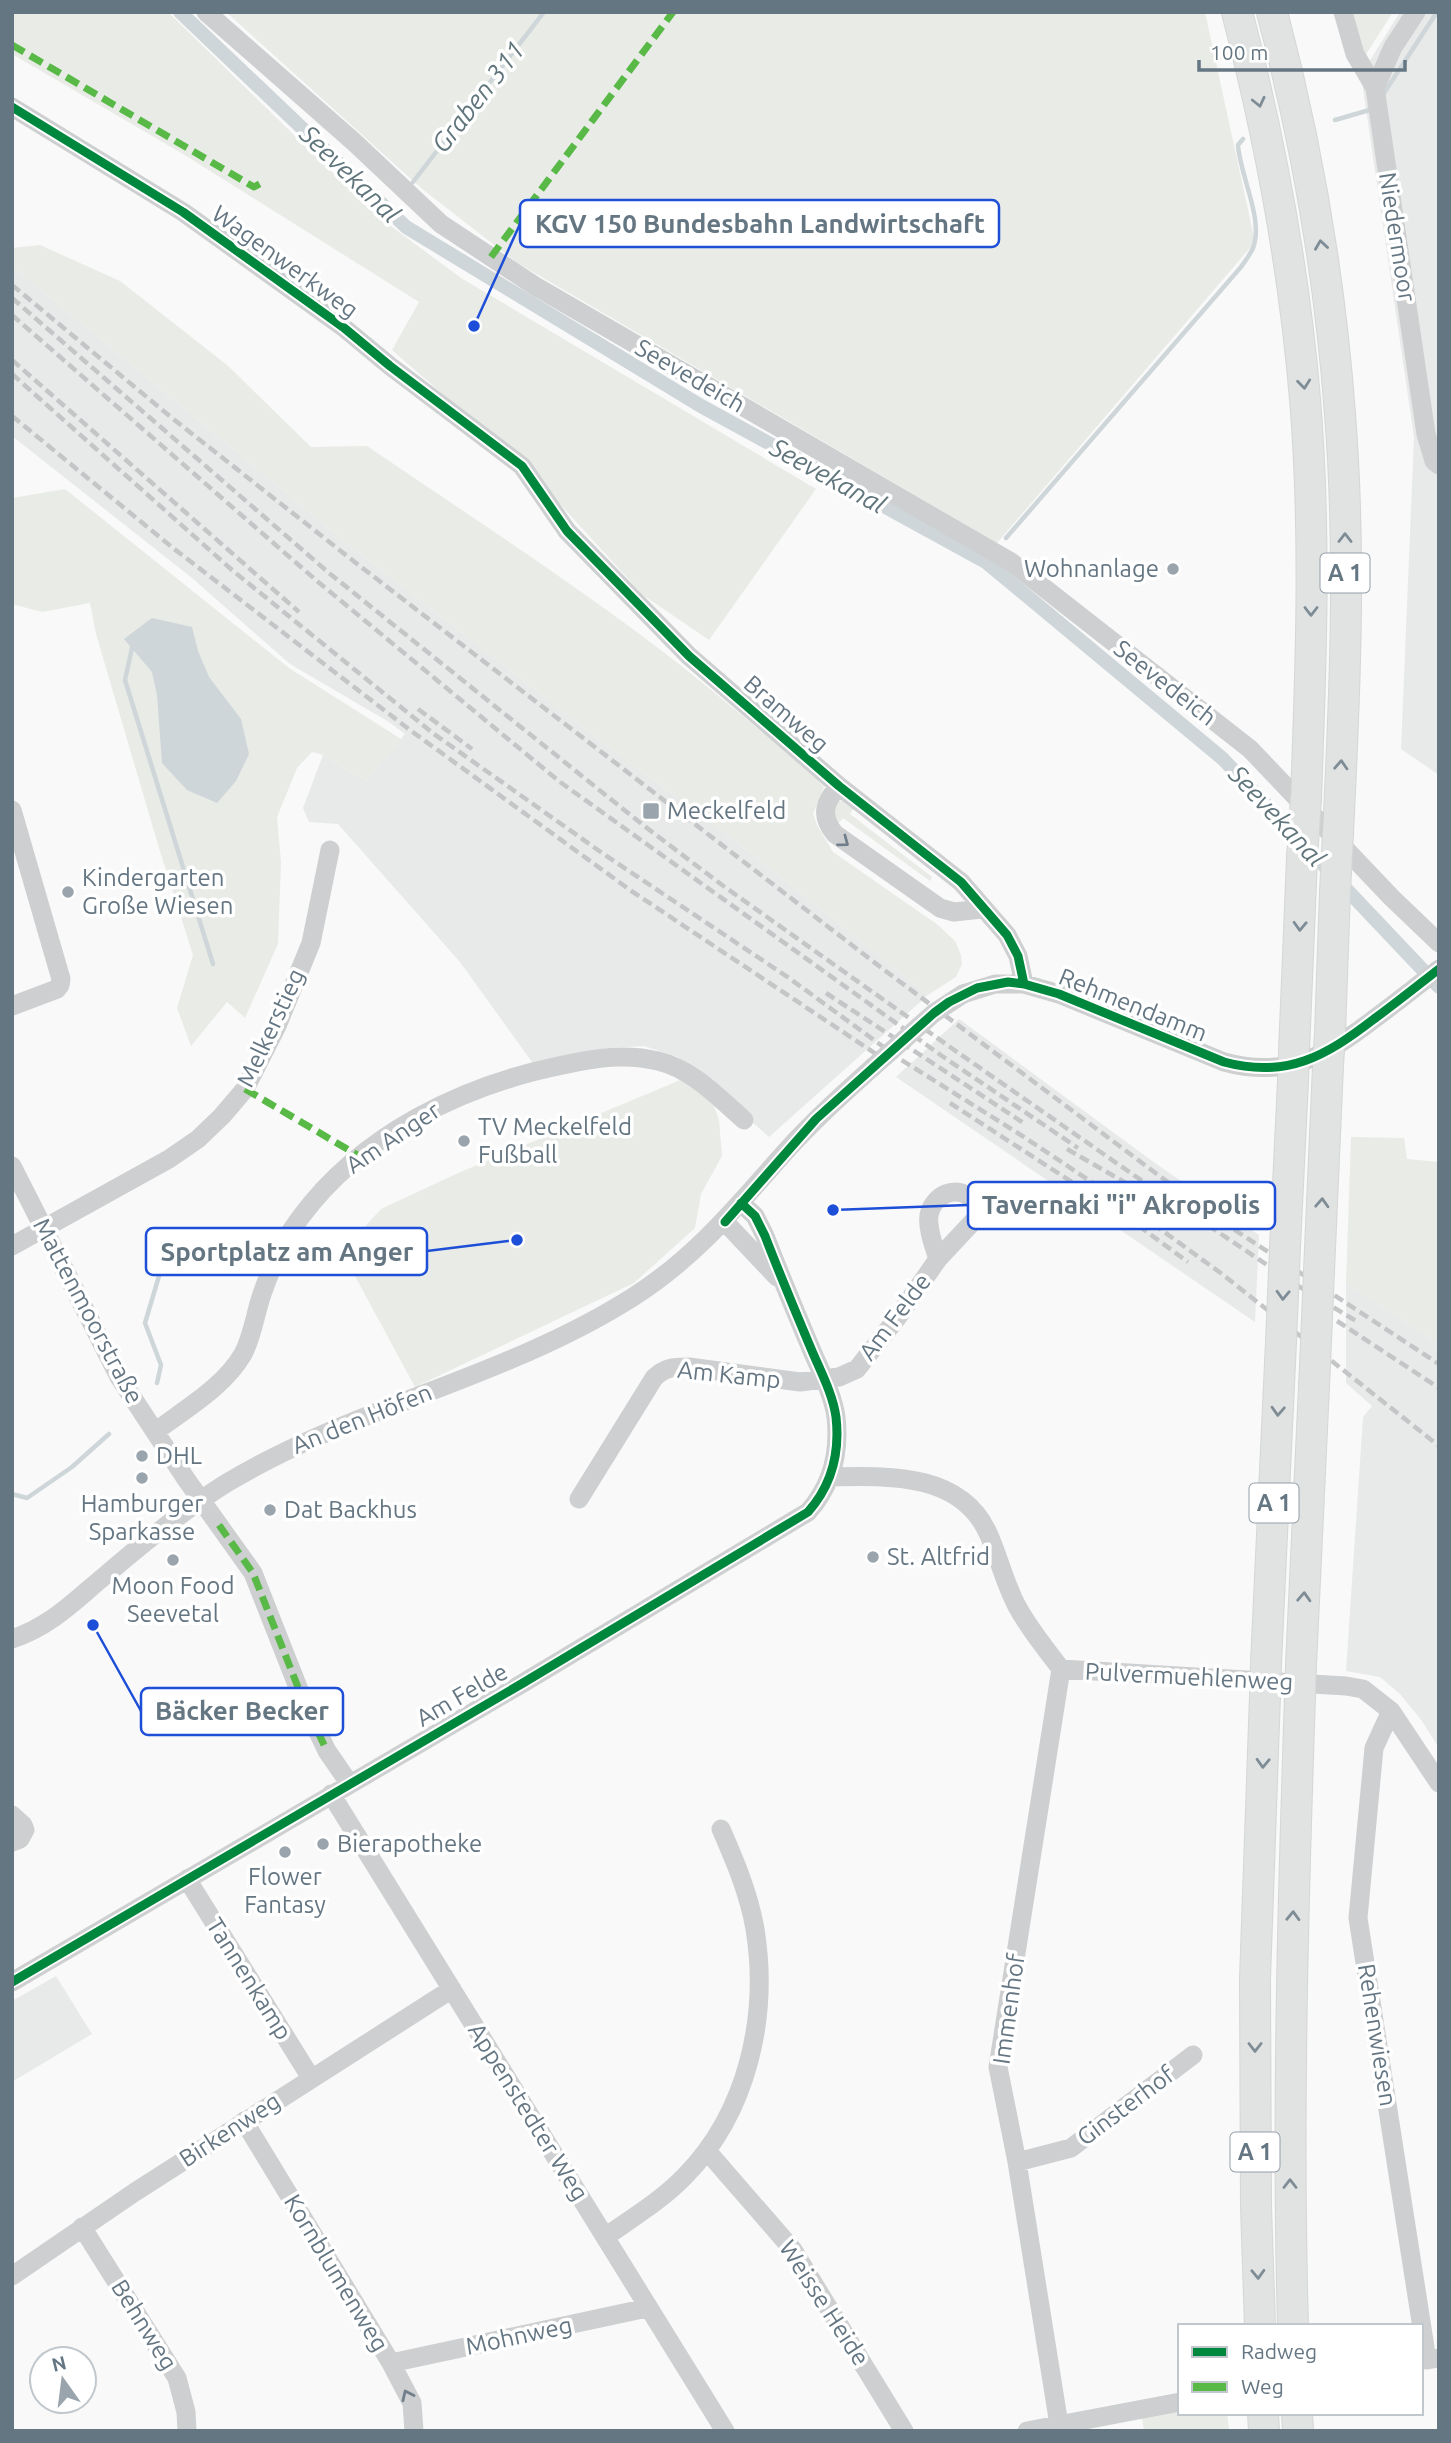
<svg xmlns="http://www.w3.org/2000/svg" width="1451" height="2443" viewBox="0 0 1451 2443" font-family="Ubuntu,sans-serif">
<rect width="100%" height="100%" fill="#f9f9f9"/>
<!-- built -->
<path fill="#e8e9e9" d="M1400,12H1439V775L1401,749L1414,437L1361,75Z
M12,266L355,550L627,761L727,834L928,995L769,1137L678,1057L644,1046L607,1048L532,1062L460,962L338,824L309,822L303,808L323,755L366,781L405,734L389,722L290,664L192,578L12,436Z
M959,1019L1155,1163L1259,1235L1255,1322L896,1077Z
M1346,1283L1439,1344V1748L1422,1721L1400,1694L1380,1677L1346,1671L1363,1417L1372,1406L1346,1383Z
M56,1976L92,2034L12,2082V2001Z"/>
<!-- green -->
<path fill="#e8ebe6" d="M12,12H168L376,215L461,278L816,489L709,640L643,595L558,502L492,437L392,350L419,302L183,154L12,54Z
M226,12H1205L1255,242L997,543L516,262L421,188Z
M1353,12H1393L1365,56Z
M40,245L120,281L227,365L311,447L367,446C493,532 623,614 739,713C767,737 800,758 824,787L813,814L817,825L833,852L938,925L955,941L961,955L962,964L956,977L928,995L727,834L627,761L355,550L12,266V248Z
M65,489L289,668L401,739L366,781L323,755L312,752L297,768L277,817L281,862L278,944L245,1018L227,1002L191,1046L177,1008L193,955L159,848L96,634L90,603L42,612L12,604V498Z
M844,800L855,806L850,814L932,877L930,881L843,818L837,825L832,808L839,801Z
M685,1078L711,1098L719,1120L722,1156L701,1194L695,1228L634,1283L415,1387L342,1252L381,1209L456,1174Z
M1351,1137L1404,1138L1407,1159L1439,1162V1344L1346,1283Z
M1180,2398V2413H1227L1229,2431H1144L1140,2405Z"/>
<!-- water -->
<path fill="#ced6d9" d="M152,618L192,627L198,651L209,677L241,719L249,754L236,781L217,803L187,790L162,763L157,695L152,672L124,639Z"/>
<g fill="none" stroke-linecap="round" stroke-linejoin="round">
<!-- stream -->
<path stroke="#ced6d9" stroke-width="4.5" d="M1382,96L1437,12
M1335,120L1373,109
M413,182L544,12
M1006,538L1241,267C1245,261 1250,255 1253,248C1264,219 1240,176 1238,145L1243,139
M136,645L132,648L125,680L213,964
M157,1383L161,1365L145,1323L162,1266
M12,1494L27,1498L72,1467L109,1434"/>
<!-- canal -->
<path stroke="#ced6d9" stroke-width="14" d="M180,12L406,227L701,406L986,562L1223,759L1439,987"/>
<defs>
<path id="highway" d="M1237,12C1270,139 1294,268 1305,399C1316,532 1311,666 1306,798
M1272,12C1307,144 1330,278 1340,414C1351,553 1345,694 1338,833
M1330,1033L1335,892
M1294,1052L1302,858
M1285,1247L1293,1081
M1319,1271L1328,1066
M1266,1663L1281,1342
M1301,1665L1315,1365
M1260,2326L1256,2207L1255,1979L1265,1695
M1293,2326C1287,2116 1293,1906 1300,1696
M1263,2413L1264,2431
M1297,2413L1298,2431"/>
</defs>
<!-- highway casing -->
<use href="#highway" stroke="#d5d6d6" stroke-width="32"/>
<!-- minor -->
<path stroke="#cecfd0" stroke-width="19" d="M206,12L354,142L441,224L535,286L1011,562L1250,749L1392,898L1439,943
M1343,12L1355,54L1375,88L1426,434L1434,461L1439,465
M1375,88L1393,47L1416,12
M12,107L183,212L343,327L390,366L522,466L567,531L689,656L839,786L961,882L1007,935L1018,956L1024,984
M839,786C824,802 820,816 835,834L940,908L954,912L982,909
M12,810L61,979L60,985L57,989L12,1006
M963,994L995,984H1024L1059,994L1224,1062C1287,1079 1326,1056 1374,1019C1396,1003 1417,986 1439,969
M12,1166L119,1377L186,1479L253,1573L305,1705L327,1751L349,1783
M725,1222L777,1277
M12,1246L169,1159L198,1139L222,1116L245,1089L277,1026L311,943L330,850
M156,1431C185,1409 224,1387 243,1354C253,1335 255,1314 262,1294C271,1268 283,1240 300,1218C362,1134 463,1085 563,1065C595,1058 626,1053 658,1061C692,1069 718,1097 744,1120
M831,1477C887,1476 960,1472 988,1533C999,1557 1005,1585 1018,1608C1030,1630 1046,1649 1061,1669L1346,1686L1363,1689L1391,1711L1439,1783
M579,1499L654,1378C665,1367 674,1367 689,1367L800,1382L839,1377L857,1369L897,1318L938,1259L981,1213C978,1208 976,1202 972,1199C956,1184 933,1195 929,1215C927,1229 934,1246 938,1259
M12,1639C53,1625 75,1600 107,1574C142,1544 187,1508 225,1484C354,1406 506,1378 633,1297C696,1257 737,1206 786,1151C813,1121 843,1094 873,1067
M1391,1711L1374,1748L1358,1918L1427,2360L1439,2358
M331,1794L725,2431
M12,1815L23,1825L25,1830L20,1839L12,1842
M187,1879L311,2078
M12,1982L523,1683L808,1512C832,1485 840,1453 836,1417C833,1395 821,1372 812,1351C796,1313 780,1275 765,1236L755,1216L741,1203
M244,2121L391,2363L412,2403L414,2431
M707,2151L793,2250L904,2431
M1017,2162L1071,2148L1193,2055
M82,2227L177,2378L186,2412L187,2431
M605,2237C632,2218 662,2200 685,2176C748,2112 769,2016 755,1929C749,1894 735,1861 721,1829
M12,2276L135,2192L452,1989
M391,2363L647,2308
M1027,2431L1180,2402
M1060,2431L1017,2162L998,2067L1061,1669"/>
<!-- highway -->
<use href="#highway" stroke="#e1e2e2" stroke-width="30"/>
<!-- rail -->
<path stroke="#c3c5c6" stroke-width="4.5" stroke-dasharray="10 5" stroke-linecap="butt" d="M12,285L172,418L356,563L879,966L1209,1213L1439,1364
M12,298L329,573L643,825L722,885L950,1047L1148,1185L1300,1287L1356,1321
M12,315L317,581L560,782L942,1056L1078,1148
M12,360L299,612
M12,374L232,570L434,734L605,855L789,978L900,1059L1024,1137L1141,1215L1222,1274L1439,1446
M12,416L173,548L410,730L630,890L885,1060
M418,709L472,749
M826,993L1025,1124
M950,1103L1132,1221L1188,1262
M1067,1149L1152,1198
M1337,1321L1439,1388"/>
<defs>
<path id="highway-bridge" d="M1302,858L1306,798
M1335,892L1338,833
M1328,1066L1330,1033
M1293,1081L1294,1052
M1281,1342L1285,1247
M1315,1365L1319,1271
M1265,1695L1266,1663
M1300,1696L1301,1665"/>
</defs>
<!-- highway-bridge casing -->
<use href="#highway-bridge" stroke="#d5d6d6" stroke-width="32" stroke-linecap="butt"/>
<!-- minor-bridge -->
<path stroke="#cecfd0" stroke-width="19" d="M873,1067L934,1013L963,994"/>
<!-- highway-bridge -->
<use href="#highway-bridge" stroke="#e1e2e2" stroke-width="30"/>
<!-- quiet -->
<path stroke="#58b947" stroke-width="7" stroke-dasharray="14 7" stroke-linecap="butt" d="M12,45L254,187L265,181
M491,257L673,12
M245,1089L359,1156
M219,1525L253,1573L305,1705L327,1751"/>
<defs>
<path id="cycleway" d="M12,107L183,212L343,327L390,366L522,466L567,531L689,656L839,786L961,882L1007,935L1018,956L1024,984
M725,1222L816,1119L934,1013L949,1002L977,988L1008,982L1024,984L1059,994L1224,1062C1287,1079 1326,1056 1374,1019C1396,1003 1417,986 1439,969
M12,1982L523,1683L808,1512C832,1485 840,1453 836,1417C833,1395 821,1372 812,1351C796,1313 780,1275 765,1236L755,1216L741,1203"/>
</defs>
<!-- cycleway casing -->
<use href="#cycleway" stroke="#fff" stroke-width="13"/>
<!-- cycleway -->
<use href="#cycleway" stroke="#00873e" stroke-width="9"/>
</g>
<!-- one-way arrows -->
<defs><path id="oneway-chevron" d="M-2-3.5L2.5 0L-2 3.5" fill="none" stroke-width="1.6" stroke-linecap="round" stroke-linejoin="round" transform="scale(1.75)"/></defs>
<g stroke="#7e8c96">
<use href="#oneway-chevron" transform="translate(1259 102) rotate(77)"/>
<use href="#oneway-chevron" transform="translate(1321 245) rotate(-98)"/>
<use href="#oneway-chevron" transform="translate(1304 384) rotate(84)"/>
<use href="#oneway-chevron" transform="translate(1345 538) rotate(-90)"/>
<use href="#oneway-chevron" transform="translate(1311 611) rotate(90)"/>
<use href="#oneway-chevron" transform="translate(1341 765) rotate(-87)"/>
<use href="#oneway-chevron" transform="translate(1300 926) rotate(92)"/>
<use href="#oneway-chevron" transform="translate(1322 1203) rotate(-87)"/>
<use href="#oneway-chevron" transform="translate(1283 1295) rotate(92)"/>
<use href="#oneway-chevron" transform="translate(1278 1411) rotate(93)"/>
<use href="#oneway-chevron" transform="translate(1304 1597) rotate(-87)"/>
<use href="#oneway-chevron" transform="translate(1263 1763) rotate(92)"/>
<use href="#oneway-chevron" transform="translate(1293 1916) rotate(-88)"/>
<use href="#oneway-chevron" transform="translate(1255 2047) rotate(90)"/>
<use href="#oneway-chevron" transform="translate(1290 2184) rotate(-90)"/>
<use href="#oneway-chevron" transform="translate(1258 2274) rotate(88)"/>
</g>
<g stroke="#707f8b">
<use href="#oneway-chevron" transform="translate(844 842) rotate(37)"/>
<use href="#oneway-chevron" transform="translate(407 2395) rotate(-115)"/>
</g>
<!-- markers -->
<g fill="#99a4ac" stroke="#fff" stroke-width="2.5">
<circle cx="1173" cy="569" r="7"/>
<rect x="642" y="802" width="18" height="18" rx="3.5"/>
<circle cx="68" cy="892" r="7"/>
<circle cx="464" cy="1141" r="7"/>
<circle cx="142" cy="1456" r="7"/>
<circle cx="142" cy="1478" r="7"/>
<circle cx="270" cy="1510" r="7"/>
<circle cx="873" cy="1557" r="7"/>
<circle cx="173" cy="1560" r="7"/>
<circle cx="323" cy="1844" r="7"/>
<circle cx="285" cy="1852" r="7"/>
</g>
<g text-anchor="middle" stroke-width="7" stroke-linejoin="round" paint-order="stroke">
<!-- shield labels -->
<g fill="#fff" stroke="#939fa8" stroke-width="2">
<rect x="1320.5" y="553.5" width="49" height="39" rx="5"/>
<rect x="1249.5" y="1483.5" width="49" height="39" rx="5"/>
<rect x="1230.5" y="2132.5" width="49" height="39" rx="5"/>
</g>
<g font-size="23" font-weight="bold" fill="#657683">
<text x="1345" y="581">A 1</text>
<text x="1274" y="1511">A 1</text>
<text x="1255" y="2160">A 1</text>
</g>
<!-- street labels -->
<g font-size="24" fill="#657683" stroke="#fff">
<text transform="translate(1397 237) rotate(81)" y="8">Niedermoor</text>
<text transform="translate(285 262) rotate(36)" y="8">Wagenwerkweg</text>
<text transform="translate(690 376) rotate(30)" y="8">Seevedeich</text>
<text transform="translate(1165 683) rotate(38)" y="8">Seevedeich</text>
<text transform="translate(786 714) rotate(41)" y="8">Bramweg</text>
<text transform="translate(1133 1005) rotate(22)" y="8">Rehmendamm</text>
<text transform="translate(271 1028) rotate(-65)" y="8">Melkerstieg</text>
<text transform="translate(393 1138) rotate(-34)" y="8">Am Anger</text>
<text transform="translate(88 1311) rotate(62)" y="8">Mattenmoorstraße</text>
<text transform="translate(895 1317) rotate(-53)" y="8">Am Felde</text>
<text transform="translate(729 1375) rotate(6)" y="8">Am Kamp</text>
<text transform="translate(362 1419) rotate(-22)" y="8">An den Höfen</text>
<text transform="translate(1189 1677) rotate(3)" y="8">Pulvermuehlenweg</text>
<text transform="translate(462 1695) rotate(-30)" y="8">Am Felde</text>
<text transform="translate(249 1979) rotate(58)" y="8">Tannenkamp</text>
<text transform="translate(1009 2009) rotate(-82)" y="8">Immenhof</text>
<text transform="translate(1377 2035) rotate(81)" y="8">Rehenwiesen</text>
<text transform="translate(1126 2106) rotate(-37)" y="8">Ginsterhof</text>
<text transform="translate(528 2112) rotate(58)" y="8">Appenstedter Weg</text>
<text transform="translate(230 2130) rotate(-33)" y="8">Birkenweg</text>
<text transform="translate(336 2273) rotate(59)" y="8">Kornblumenweg</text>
<text transform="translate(824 2303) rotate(57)" y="8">Weisse Heide</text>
<text transform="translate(144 2325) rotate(58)" y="8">Behnweg</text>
<text transform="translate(519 2336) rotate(-12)" y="8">Mohnweg</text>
</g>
<!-- poi labels -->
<g font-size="24" fill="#657683" stroke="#fff" text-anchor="start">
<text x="1159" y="577" text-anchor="end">Wohnanlage</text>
<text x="667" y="819">Meckelfeld</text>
<text x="82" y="886">Kindergarten<tspan x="82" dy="28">Große Wiesen</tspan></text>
<text x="478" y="1135">TV Meckelfeld<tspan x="478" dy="28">Fußball</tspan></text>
<text x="156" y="1464">DHL</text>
<text x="142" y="1512" text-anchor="middle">Hamburger<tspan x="142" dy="28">Sparkasse</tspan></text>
<text x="284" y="1518">Dat Backhus</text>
<text x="887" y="1565">St. Altfrid</text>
<text x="173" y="1594" text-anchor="middle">Moon Food<tspan x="173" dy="28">Seevetal</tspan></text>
<text x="337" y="1852">Bierapotheke</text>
<text x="285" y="1885" text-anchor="middle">Flower<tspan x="285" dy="28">Fantasy</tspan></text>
</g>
<!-- water labels -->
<g font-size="26" font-style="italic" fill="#60757c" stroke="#fff">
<text transform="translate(478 97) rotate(-52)" y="9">Graben 311</text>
<text transform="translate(350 174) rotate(44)" y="9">Seevekanal</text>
<text transform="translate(828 476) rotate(29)" y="9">Seevekanal</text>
<text transform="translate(1277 816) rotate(47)" y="9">Seevekanal</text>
</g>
</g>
<!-- callouts -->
<path fill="none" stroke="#1d4ed8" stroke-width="2.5" d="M474 326L520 224M833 1210L968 1205M517 1240L427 1251M93 1625L141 1711"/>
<g fill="#1d4ed8" stroke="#fff" stroke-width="2.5">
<circle cx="474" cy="326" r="7"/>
<circle cx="833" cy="1210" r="7"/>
<circle cx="517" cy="1240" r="7"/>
<circle cx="93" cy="1625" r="7"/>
</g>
<g fill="#fff" stroke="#1d4ed8" stroke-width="2.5">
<rect x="520" y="200" width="479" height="47" rx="7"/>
<rect x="968" y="1182" width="307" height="47" rx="7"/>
<rect x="146" y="1228" width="281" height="47" rx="7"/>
<rect x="141" y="1688" width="202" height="47" rx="7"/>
</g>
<g font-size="26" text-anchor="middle" font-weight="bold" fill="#657683">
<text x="760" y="233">KGV 150 Bundesbahn Landwirtschaft</text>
<text x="1121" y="1214">Tavernaki "i" Akropolis</text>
<text x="287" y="1261">Sportplatz am Anger</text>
<text x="242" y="1720">Bäcker Becker</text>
</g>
<!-- border -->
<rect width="1451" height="2443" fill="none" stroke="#657683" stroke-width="28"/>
<!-- legend -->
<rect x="1178" y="2324" width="245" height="91" fill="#ffffff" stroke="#c1c8cd" stroke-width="2"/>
<rect x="1192" y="2347" width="35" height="10" fill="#00873e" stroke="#c1c8cd" stroke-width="2"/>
<text x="1241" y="2359" font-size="21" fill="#657683">Radweg</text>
<rect x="1192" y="2382" width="35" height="10" fill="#58b947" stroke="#c1c8cd" stroke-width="2"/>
<text x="1241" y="2394" font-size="21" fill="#657683">Weg</text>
<!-- north arrow -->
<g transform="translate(63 2380) rotate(346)"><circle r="33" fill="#ffffff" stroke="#c1c8cd" stroke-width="2"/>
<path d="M0-5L12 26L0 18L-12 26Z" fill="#99a4ac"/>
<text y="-10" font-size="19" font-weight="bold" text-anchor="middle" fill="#657683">N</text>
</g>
<!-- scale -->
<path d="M1199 60v10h206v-10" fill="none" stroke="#657683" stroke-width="3.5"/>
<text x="1210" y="60" font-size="21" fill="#657683" stroke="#ffffff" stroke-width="5" paint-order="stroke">100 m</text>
</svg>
